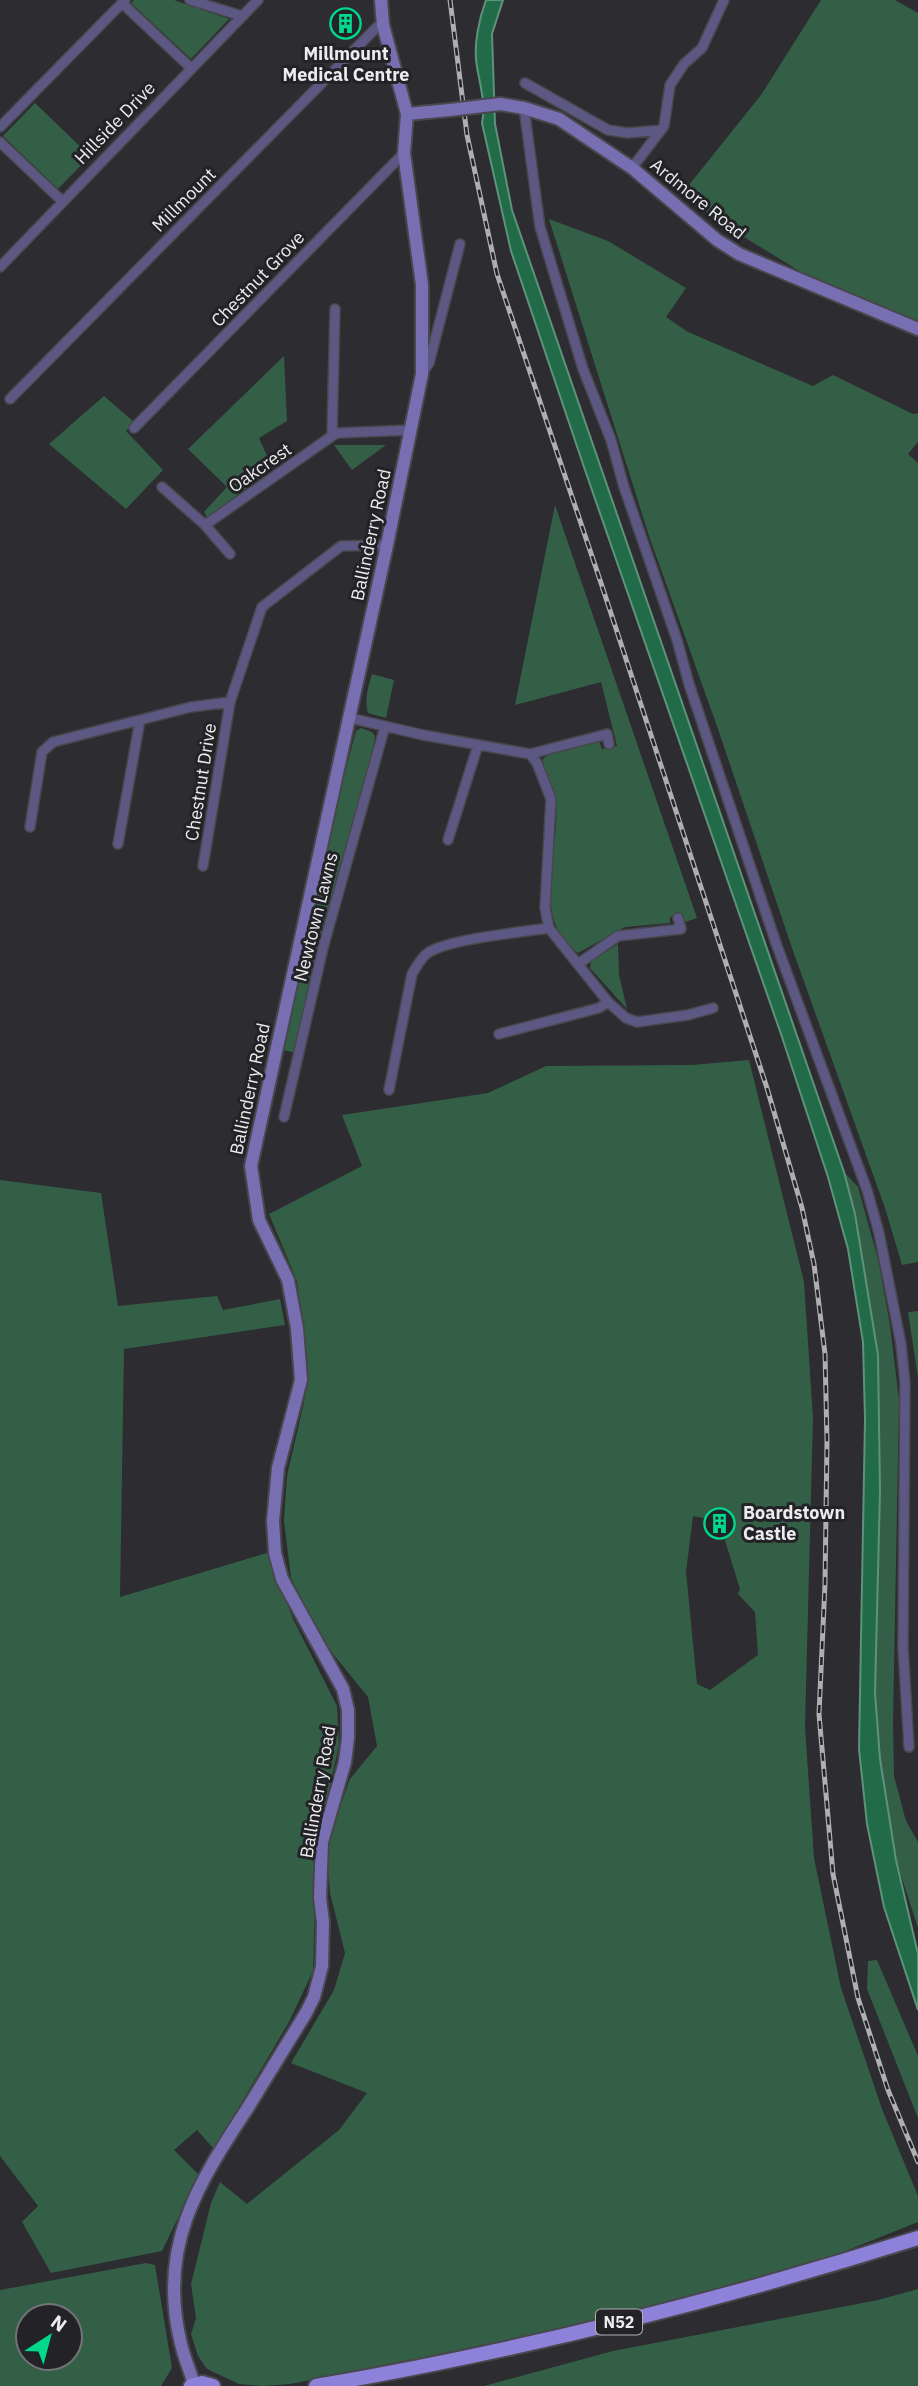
<svg xmlns="http://www.w3.org/2000/svg" width="918" height="2386" viewBox="0 0 918 2386" font-family="'IBM Plex Sans',sans-serif">
<rect width="100%" height="100%" fill="#2c2c31"/>
<!-- green -->
<path fill="#345f47" fill-rule="evenodd" d="M134,0H174L229,19L191,59L131,3Z
M821,0H895L918,13V322L811,278L729,228L681,195L761,95Z
M35,103L90,156L58,189L3,136Z
M549,219L608,241L686,288L666,317L688,332L813,386L833,375L913,414L918,413V442L908,454L918,463V1262L902,1265L885,1208L792,948L718,729L649,536Z
M284,356L287,421L259,438L273,469L207,517L204,512L227,487L188,449Z
M104,396L134,422L126,431L163,470L126,509L49,444Z
M334,445H386L352,470Z
M555,505L697,918L685,922L682,915L670,917V923L625,927L578,953C529,917 560,854 556,805C555,787 543,773 543,759L549,753L599,741L602,749L617,746L601,682L515,705Z
M372,674L394,680L386,718L368,713C364,700 368,687 372,674Z
M361,728L372,732L375,736L369,771L338,872L296,1053L284,1050L343,780L356,731Z
M618,944L619,975L627,1009L590,968L591,961Z
M749,1060L804,1282L813,1418L805,1727L814,1858L841,1988L882,2109L918,2196V2222L823,2260L743,2282L521,2339L290,2384L263,2386L239,2384L207,2369L198,2356L191,2334L196,2318L191,2284L211,2203L220,2182L247,2204L339,2130L367,2093L291,2063L334,1990L345,1953L330,1893L327,1844L350,1779L377,1746L368,1697L325,1644L291,1578L284,1521L287,1476L304,1402L308,1367L297,1281L269,1214L362,1166L342,1115L488,1093L546,1066L692,1065ZM693,1516L719,1521L740,1589L738,1594L755,1612L758,1655L710,1690L697,1684L686,1572Z
M844,1172L858,1187L878,1259L890,1325L899,1400L893,1722L894,1776L906,1821L918,1842V1928L896,1860L880,1759L875,1693L880,1491L878,1355L855,1214Z
M0,1180L101,1193L118,1306L217,1296L223,1310L280,1299L285,1325L124,1349L120,1597L267,1553L294,1621L337,1706L339,1745L317,1842L313,1971L289,2022L214,2149L197,2130L174,2150L199,2175L162,2251L51,2273L22,2222L38,2206L0,2156Z
M918,1311V1378L908,1312Z
M877,1960L918,2056V2118L867,1989L868,1961Z
M146,2263L155,2265L172,2368L161,2386H0V2290ZM70,2316V2358H28V2316Z
M918,2289V2386H484L613,2351L878,2300Z"/>
<!-- water -->
<path fill="#226b48" stroke="#5f927a" stroke-width="2" d="M486,0H503L492,34L495,124L512,210L844,1172L855,1214L878,1355L880,1491L875,1693L880,1759L896,1860L918,1954V2010L884,1907L867,1824L859,1749L865,1419L863,1342L848,1249L828,1177L782,1037L585,470L511,251L482,123C486,104 480,85 477,67C473,46 479,19 486,0Z"/>
<g fill="none" stroke-linecap="round" stroke-linejoin="round">
<defs>
<path id="street" d="M190,0L242,16
M122,3L191,68
M525,83L608,130L628,133L661,130
M524,108L540,227L583,369L611,440L624,487L677,640L689,684L777,946L867,1190L879,1233L901,1344L905,1383L903,1647L909,1747
M0,127L125,0
M0,142L62,201
M632,168L664,126L670,85L684,64L702,48L724,0
M0,267L258,0
M423,372L429,363L460,244
M10,399L377,27L383,25
M134,428L404,153
M332,436L335,309
M162,487L205,525L230,554
M205,525L332,436L338,433L411,430
M350,718L423,735L530,754L537,763L551,799L545,908L549,928L608,1002L626,1018L637,1022L688,1015L713,1008
M530,754L607,734L609,744
M30,827L42,752L53,742L191,707L230,702L262,607L341,546L387,545
M448,840L478,745
M118,844L140,720
M203,866L230,702
M578,964L618,936L681,929L678,918
M499,1034L599,1008L608,1002
M389,1090L412,974C417,966 421,957 429,952C451,939 521,932 549,928
M284,1117L323,948L385,726"/>
<path id="secondary" d="M500,104L524,108L559,119L632,168L717,240L739,254L918,329
M407,114L450,110
M194,2384C190,2371 184,2357 181,2344C157,2248 197,2185 247,2109C267,2077 286,2045 306,2013L314,1997L322,1966L323,1922L320,1898L322,1842L345,1762L348,1738V1710L343,1689L282,1579L275,1553L273,1521L278,1468L301,1380L297,1328L288,1280L259,1220L251,1166L387,545L422,374V285L404,153L407,114L383,25L381,0"/>
<path id="primary" d="M191,2386L202,2383L213,2386
M316,2386C520,2351 721,2300 918,2238"/>
</defs>
<!-- street casing -->
<use href="#street" stroke="#47474c" stroke-width="12"/>
<!-- secondary casing -->
<use href="#secondary" stroke="#47474c" stroke-width="16"/>
<!-- primary casing -->
<use href="#primary" stroke="#47474c" stroke-width="18"/>
<!-- street -->
<use href="#street" stroke="#5d5883" stroke-width="9"/>
<!-- secondary -->
<use href="#secondary" stroke="#786fb3" stroke-width="12"/>
<!-- primary -->
<use href="#primary" stroke="#8d81d9" stroke-width="14"/>
<defs>
<path id="rail" d="M450,0L467,135L497,274L601,583L767,1088L802,1208L814,1264L825,1354L827,1441L825,1584L819,1714L833,1874L858,1998L888,2090L918,2162"/>
</defs>
<!-- rail casing -->
<use href="#rail" stroke="#afafb2" stroke-width="5"/>
<!-- rail -->
<use href="#rail" stroke="#222227" stroke-width="2.5" stroke-dasharray="8" stroke-linecap="butt"/>
<defs>
<path id="secondary-bridge" d="M450,110L500,104"/>
</defs>
<!-- secondary-bridge casing -->
<use href="#secondary-bridge" stroke="#47474c" stroke-width="16" stroke-linecap="butt"/>
<!-- secondary-bridge -->
<use href="#secondary-bridge" stroke="#786fb3" stroke-width="12"/>
</g>
<!-- icons -->
<defs>
<symbol id="building-ring" viewBox="-11 -11 22 22"><circle r="9.5" fill="#222227" stroke="#00d98c" stroke-width="1.5"/><path d="M-4-6H4V6H1V3H-1V6H-4ZM-2.5-4.3h1.7v1.8h-1.7ZM.8-4.3h1.7v1.8H.8ZM-2.5-1h1.7V.8h-1.7ZM.8-1h1.7V.8H.8Z" fill="#00d98c"/></symbol>
</defs>
<g fill-rule="evenodd">
<use href="#building-ring" x="328" y="6" width="35" height="35"/>
<use href="#building-ring" x="702" y="1506" width="35" height="35"/>
</g>
<g text-anchor="middle" stroke-width="6" stroke-linejoin="round" paint-order="stroke">
<!-- shield labels -->
<rect fill="#222227" stroke="#afafb3" stroke-width="2" x="596" y="2309.5" width="46" height="25" rx="5"/>
<g font-size="16" font-weight="bold" fill="#ececef">
<text x="619" y="2328">N52</text>
</g>
<!-- poi labels -->
<g font-size="18" font-weight="bold" fill="#ececef" stroke="#222227">
<text x="346" y="60">Millmount<tspan x="346" dy="21">Medical Centre</tspan></text>
<text x="743" y="1519" text-anchor="start">Boardstown<tspan x="743" dy="21">Castle</tspan></text>
</g>
<!-- street labels -->
<g font-size="18" fill="#ececef" stroke="#222227">
<text transform="translate(115 123) rotate(-46)" y="6">Hillside Drive</text>
<text transform="translate(698 199) rotate(39)" y="6">Ardmore Road</text>
<text transform="translate(184 200) rotate(-45)" y="6">Millmount</text>
<text transform="translate(258 279) rotate(-46)" y="6">Chestnut Grove</text>
<text transform="translate(260 468) rotate(-35)" y="6">Oakcrest</text>
<text transform="translate(371 535) rotate(-78)" y="6">Ballinderry Road</text>
<text transform="translate(201 782) rotate(-81)" y="6">Chestnut Drive</text>
<text transform="translate(316 917) rotate(-76)" y="6">Newtown Lawns</text>
<text transform="translate(250 1089) rotate(-78)" y="6">Ballinderry Road</text>
<text transform="translate(318 1792) rotate(-80)" y="6">Ballinderry Road</text>
</g>
</g>
<!-- north arrow -->
<g transform="translate(49 2337) rotate(36)"><circle r="33" fill="#222227" stroke="#737377" stroke-width="2"/>
<path d="M0-5L12 26L0 18L-12 26Z" fill="#00d98c"/>
<text y="-10" font-size="19" font-weight="bold" text-anchor="middle" fill="#ececef">N</text>
</g>
</svg>
